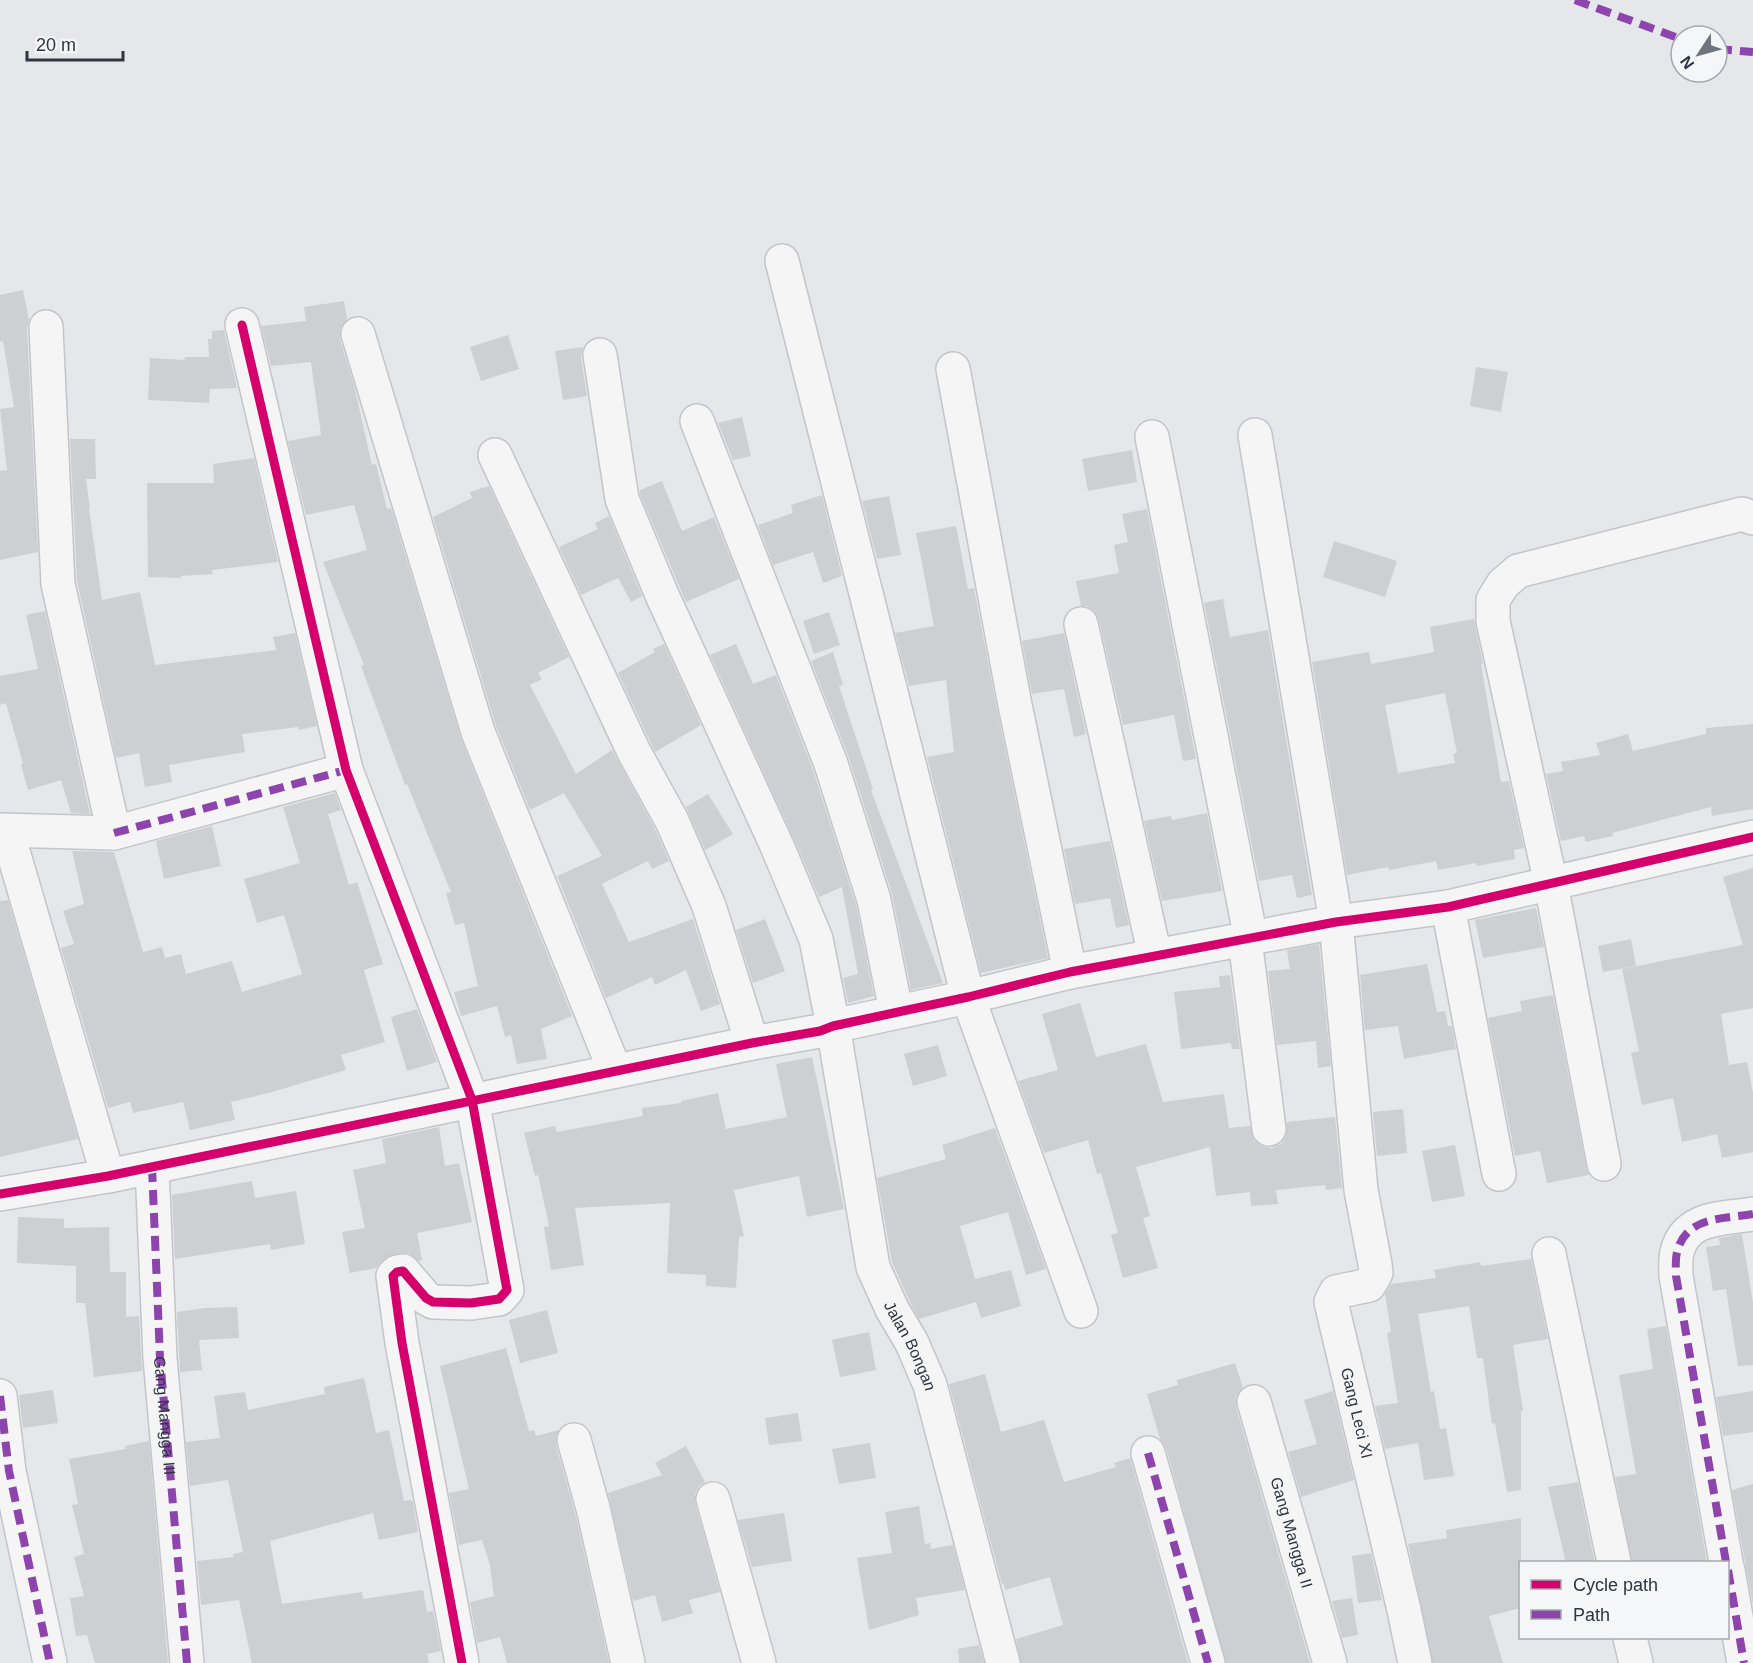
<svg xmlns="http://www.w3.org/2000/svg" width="1753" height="1663" viewBox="0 0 1753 1663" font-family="Helvetica,sans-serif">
<rect width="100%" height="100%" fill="#e5e7ea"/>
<!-- building -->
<path fill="#cecfd2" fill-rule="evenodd" d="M23,290L29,320L27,328L38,552L0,560V471L7,470L0,409L14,407L3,341L0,342V295Z
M344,301L347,319L340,329V339L354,385L372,465L376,464L387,509L391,508L461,739L572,1016L541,1029L547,1059L517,1064L511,1035L505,1037L497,1006L461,1016L454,992L478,986L464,923L455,925L446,893L451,892L407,784L405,785L361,666L364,665L323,562L367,550L354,505L306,515L288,441L321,435L311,362L271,366L261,326L306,321L304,307Z
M224,330L237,388L210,389L209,403L148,400L150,358L185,360L184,357H209L208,339H212V331Z
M508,335L519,369L481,381L470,347Z
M583,347L581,358L587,396L563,400L555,351Z
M1476,367L1508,372L1501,412L1470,406Z
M742,417L751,456L733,460L718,423Z
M70,439H95L96,479H86L90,509H89L102,600L140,592L155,665L276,650L273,637L295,633L317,726L299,730L298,727L242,734L245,752L169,765L172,782L145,787L139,753L116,758L77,581Z
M1132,450L1137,482L1088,491L1082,459Z
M254,458L278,562L212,570L213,574L181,576V578L148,577L147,483H214L213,464Z
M662,481L682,531L714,517L739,579L686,602L640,494V490Z
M489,486L569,657L538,673L542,679L530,685L576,774L612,750L655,829L669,861L652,869L648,861L602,884L629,942L693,919L720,1004L701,1011L686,970L655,985L652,977L606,998L557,876L602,856L564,793L530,810L496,726L433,517L472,498L470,492Z
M822,495L842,576L823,583L813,552L773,565L758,525L793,513L791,505Z
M889,496L901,555L877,559L862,501Z
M1147,509L1196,759L1183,761L1174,715L1123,725L1099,620L1094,611L1087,606H1081L1076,581L1119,573L1114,545L1128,542L1122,514Z
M609,516L642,596L631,602L618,578L581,595L559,547L598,529L595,523Z
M956,526L968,589L974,588L996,704L1048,958L981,973L927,757L954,752L946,680L909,686L895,633L934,626L916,533Z
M1334,541L1397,561L1385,597L1323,577Z
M1223,599L1230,637L1268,630L1312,895L1297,898L1292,875L1259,881L1204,603Z
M45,611L90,814L71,813L61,780L28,790L21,765L23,764L6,703L0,705V676L38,669L26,615Z
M829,612L840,645L814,654L803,621Z
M1474,619L1483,664H1481L1501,782L1509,781L1524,848L1514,850L1515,859L1477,866L1476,863L1438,870L1436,861L1389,870L1388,867L1347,875L1312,662L1369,652L1371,664L1434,652L1430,627ZM1445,693L1457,753L1453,754L1455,763L1398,773L1385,705Z
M1064,633L1086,734L1074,737L1064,689L1032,694L1022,641Z
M664,644L701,725L655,752L618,673L655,652L653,649Z
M736,644L753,684L776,675L813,770L856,905L874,996L848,1003L843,978L858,974L842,887L819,897L794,839L710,655Z
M833,652L843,685L839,686L873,789L871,790L943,983L911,990L892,894L849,758L811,661Z
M1753,724V809L1712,816L1711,807L1612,833L1613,836L1586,842L1584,836L1561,841L1546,774L1563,771L1561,762L1600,755L1596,743L1628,734L1633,751L1706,734V728Z
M335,793L341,810L328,814L349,885L357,882L383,964L364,970L385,1042L341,1055L346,1070L272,1092L231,1102L235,1120L190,1130L183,1102L133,1113L130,1102L108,1108L61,948L74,944L63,911L84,904L72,851L114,852L143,952L162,947L165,958L181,954L186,974L232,961L242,992L302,974L284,915L257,923L244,879L300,863L283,807Z
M708,794L733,834L705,850L686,807Z
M1207,813L1222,891L1162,901L1144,821L1171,816L1172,820Z
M212,826L221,866L164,879L156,841Z
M1110,841L1129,925L1116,928L1110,898L1075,904L1064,849Z
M1753,868V1008L1721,1014L1729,1065L1747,1062L1753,1093V1152L1722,1158L1717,1134L1682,1142L1673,1098L1642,1105L1631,1053L1639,1051L1622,969L1743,945L1723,877Z
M8,900L78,1139L0,1157V901Z
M1536,908L1544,947L1483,958L1475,920Z
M765,919L785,971L753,983L736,930Z
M1631,939L1636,966L1603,972L1598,946Z
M1319,944L1331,1066L1318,1068L1316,1041L1277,1045L1268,971L1290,969L1287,950Z
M1427,964L1437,1012L1445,1011L1448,1026H1452L1456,1049L1404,1059L1398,1026L1365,1030L1360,975Z
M1230,975L1240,1049H1232L1231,1043L1181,1049L1174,992L1220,987L1219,976Z
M1553,995L1586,1167L1589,1175L1547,1183L1540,1151L1515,1156L1488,1018L1522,1011L1520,1001Z
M1080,1003L1096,1057L1146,1044L1163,1102L1224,1094L1229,1128L1250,1126L1254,1140L1261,1146L1271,1148L1281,1144L1286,1136L1287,1122L1335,1117L1342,1188L1326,1190L1325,1185L1276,1190L1278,1204L1251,1206L1250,1192L1216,1196L1210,1147L1136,1167L1150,1216L1143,1218L1158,1268L1123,1278L1111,1235L1118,1233L1101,1173L1097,1174L1088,1140L1044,1153L1018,1081L1058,1070L1042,1014Z
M417,1009L437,1062L407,1071L391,1017Z
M938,1045L947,1076L913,1086L904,1054Z
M812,1057L844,1209L807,1217L799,1176L734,1190L744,1236L739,1237L736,1288L706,1286V1275L667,1273L670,1203L575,1208L584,1265L551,1270L544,1227L549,1226L538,1175L535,1176L524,1133L555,1126L557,1132L643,1116L642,1108L681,1103V1101L718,1093L726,1129L787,1117L776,1064Z
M1403,1109L1407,1153L1377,1156L1373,1112Z
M439,1127L445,1166L459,1163L472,1222L417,1233L422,1260L419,1261L409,1253L394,1254L384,1259L376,1268L350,1273L342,1232L365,1228L353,1170L386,1163L382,1139Z
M995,1128L1046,1269L1026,1275L1008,1212L960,1226L975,1279L1011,1270L1021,1306L981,1318L976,1302L919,1319L909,1300L892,1262L877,1178L946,1159L942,1145Z
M1455,1145L1465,1196L1432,1202L1422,1151Z
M252,1181L255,1198L296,1191L305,1244L271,1250L270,1244L175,1259L172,1195Z
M18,1217L64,1219V1228L109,1227L110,1272H126V1317L139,1316L142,1371L94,1377L85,1303H76V1266L17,1263Z
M1742,1234L1753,1303V1365L1738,1366L1726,1289L1713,1291L1706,1247L1720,1245L1719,1238Z
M1531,1259L1548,1339L1513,1345L1523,1411H1521V1490L1507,1492L1495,1423L1492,1424L1483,1358H1477L1469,1306L1418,1314L1431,1392L1434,1391L1440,1429L1446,1428L1454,1476L1424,1480L1418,1443L1385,1449L1375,1406L1398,1403L1387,1333L1391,1332L1385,1294L1391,1284L1436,1278L1434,1270L1480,1262L1481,1266Z
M237,1307L239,1338L199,1340L202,1370L180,1372L177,1312L205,1308Z
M547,1310L558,1353L520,1363L509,1320Z
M1666,1326L1707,1563H1632L1615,1477L1636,1474L1619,1375L1653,1369L1647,1329Z
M869,1332L876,1370L840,1377L832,1340Z
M506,1348L529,1431L534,1430L536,1436L559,1430L556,1436V1445L575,1513L609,1663H507L500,1637L477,1643L470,1602L494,1596L490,1565L482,1540L459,1545L449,1493L469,1489L440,1366Z
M1235,1363L1243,1388L1236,1397V1407L1310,1663H1226L1166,1448L1160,1439L1147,1394L1178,1385L1177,1380Z
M985,1374L1001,1432L1044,1420L1064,1482L1116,1467L1114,1463L1130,1458L1188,1663H1021L1016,1639L1063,1625L1050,1577L1005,1590L1004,1584L1002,1585L949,1384Z
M364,1378L376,1433L389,1430L404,1501L411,1500L413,1502L418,1532L379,1540L373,1513L270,1541L282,1604L362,1592L363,1599L423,1590L427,1612L433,1611L441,1651L427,1654L429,1663H252L239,1600L201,1605L197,1561L234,1557L233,1554L243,1552L228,1480L190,1486L186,1442L220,1438L214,1396L245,1392L248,1410L325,1394L324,1387Z
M53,1390L58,1423L23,1428L19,1395Z
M1333,1391L1354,1480L1301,1497L1288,1452L1317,1444L1304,1400Z
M1753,1391V1432L1723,1436L1716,1397Z
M798,1413L802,1441L769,1445L765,1418Z
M149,1441L168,1663H95L87,1635L76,1636L70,1598L84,1596L74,1557L84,1554L72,1505L78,1504L69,1459L126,1449L125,1446Z
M870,1443L876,1478L839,1484L832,1449Z
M686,1446L705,1482L699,1486L695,1494V1503L720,1592L689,1600L693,1613L662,1622L655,1595L633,1601L608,1493L662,1475L655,1463Z
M1578,1482L1595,1563H1566L1548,1487Z
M1753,1484V1605L1732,1490Z
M919,1506L925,1544L930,1543L931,1549L953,1545L965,1590L916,1598L919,1615L869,1630L857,1558L892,1553L885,1512Z
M784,1513L792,1561L752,1567L738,1520Z
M1521,1518V1608L1489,1616L1503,1663H1433L1408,1544L1447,1538L1446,1530Z
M1371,1553L1382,1600L1358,1603L1352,1556Z
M1352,1598L1358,1635L1342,1638L1332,1601Z
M979,1645L984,1663H959L958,1649Z"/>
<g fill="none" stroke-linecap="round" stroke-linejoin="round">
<defs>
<g id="minor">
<path d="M782,261L968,997L1081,1311"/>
<path d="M242,325L346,770L472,1100L507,1290L499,1299L471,1303L433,1302L426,1298L403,1271L397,1272L393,1276L402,1343L462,1663"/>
<path d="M46,327L58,584L114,833"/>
<path d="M358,334L478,732L615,1071"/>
<path id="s1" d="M600,355L622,499L662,595L777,846L816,939L833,1026L873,1267L892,1309L912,1343L930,1385L1003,1663"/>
<path d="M953,369L1014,700L1070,972"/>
<path d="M697,421L831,764L874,900L896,1011"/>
<path id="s2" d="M1255,435L1336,922L1361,1190L1375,1264L1376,1273L1369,1285L1336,1292L1331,1302L1404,1610L1415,1663"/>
<path d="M1152,437L1251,939"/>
<path d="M495,455L634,752L672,821L709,906L752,1043"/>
<path d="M1081,624L1155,956"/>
<path d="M0,830L114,833L346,770"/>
<path d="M7,831L108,1176"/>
<path d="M1448,907L1499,1174"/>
<path d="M1245,940L1269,1129"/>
<path d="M1604,1164L1551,884L1493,621V600L1503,584L1518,571L1742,514L1753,518"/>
<path id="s3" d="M152,1167L160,1358L187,1663"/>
<path d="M0,1194L108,1176L752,1043L820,1031L833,1026L968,997L1070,972L1336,922L1448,907L1753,837"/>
<path d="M1549,1254L1614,1562"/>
<path d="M0,1396L9,1471L50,1663"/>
<path id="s4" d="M1254,1402L1330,1663"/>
<path d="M574,1440L593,1508L628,1663"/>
<path d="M1148,1453L1208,1663"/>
<path d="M713,1499L759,1663"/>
<path d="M1726,1562L1676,1276C1676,1269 1675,1260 1677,1252C1686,1216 1723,1219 1753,1214"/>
<path d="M1728,1570L1744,1663"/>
<path d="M1630,1638L1636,1663"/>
</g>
</defs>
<!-- minor casing -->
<use href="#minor" stroke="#c4c5c8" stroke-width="36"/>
<!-- minor -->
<use href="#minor" stroke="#f5f5f6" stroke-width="33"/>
<!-- quiet -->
<path stroke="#8e44ad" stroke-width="8" stroke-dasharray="15 8" stroke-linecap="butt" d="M1575,0L1681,39
M1717,49L1753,52
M114,833L346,770
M152,1167L160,1358L187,1663
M0,1396L9,1471L50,1663
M1148,1453L1208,1663
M1726,1562L1676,1276C1676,1269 1675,1260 1677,1252C1686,1216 1723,1219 1753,1214
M1728,1570L1744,1663"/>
<defs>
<path id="cycleway" d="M242,325L346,770L472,1100L507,1290L499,1299L471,1303L433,1302L426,1298L403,1271L397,1272L393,1276L402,1343L462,1663
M0,1194L108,1176L752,1043L820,1031L833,1026L968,997L1070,972L1336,922L1448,907L1753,837"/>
</defs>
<!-- cycleway casing -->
<use href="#cycleway" stroke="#f4f6f8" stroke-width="13"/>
<!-- cycleway -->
<use href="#cycleway" stroke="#d6006c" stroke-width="9"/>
</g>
<g text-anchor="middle" stroke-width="4.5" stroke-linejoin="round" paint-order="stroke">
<!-- street labels -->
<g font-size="16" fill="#2e3741" stroke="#f4f6f8">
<text dy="6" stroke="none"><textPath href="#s1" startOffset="1047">Jalan Bongan</textPath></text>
<text dy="6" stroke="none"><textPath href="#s2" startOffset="1020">Gang Leci XI</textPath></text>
<text dy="6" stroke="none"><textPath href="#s3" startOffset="249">Gang Mangga III</textPath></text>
<text dy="6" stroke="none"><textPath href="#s4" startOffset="136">Gang Mangga II</textPath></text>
</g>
</g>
<!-- legend -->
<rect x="1519" y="1561" width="210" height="78" fill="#f4f6f8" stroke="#a5aaaf" stroke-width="1.5"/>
<rect x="1531" y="1580" width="30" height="9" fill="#d6006c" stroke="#a5aaaf" stroke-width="1.5"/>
<text x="1573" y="1591" font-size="18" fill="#2e3741">Cycle path</text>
<rect x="1531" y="1610" width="30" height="9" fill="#8e44ad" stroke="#a5aaaf" stroke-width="1.5"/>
<text x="1573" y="1621" font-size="18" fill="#2e3741">Path</text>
<!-- north arrow -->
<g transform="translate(1699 54) rotate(234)"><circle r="28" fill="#f4f6f8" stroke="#a5aaaf" stroke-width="1.5"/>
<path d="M0-4.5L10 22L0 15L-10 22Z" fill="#6e757c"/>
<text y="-9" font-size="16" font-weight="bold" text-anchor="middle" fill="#2e3741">N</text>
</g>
<!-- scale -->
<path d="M27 51v9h96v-9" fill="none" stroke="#2e3741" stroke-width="3"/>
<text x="36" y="51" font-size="18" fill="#2e3741" stroke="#f4f6f8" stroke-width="4.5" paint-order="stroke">20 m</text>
</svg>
